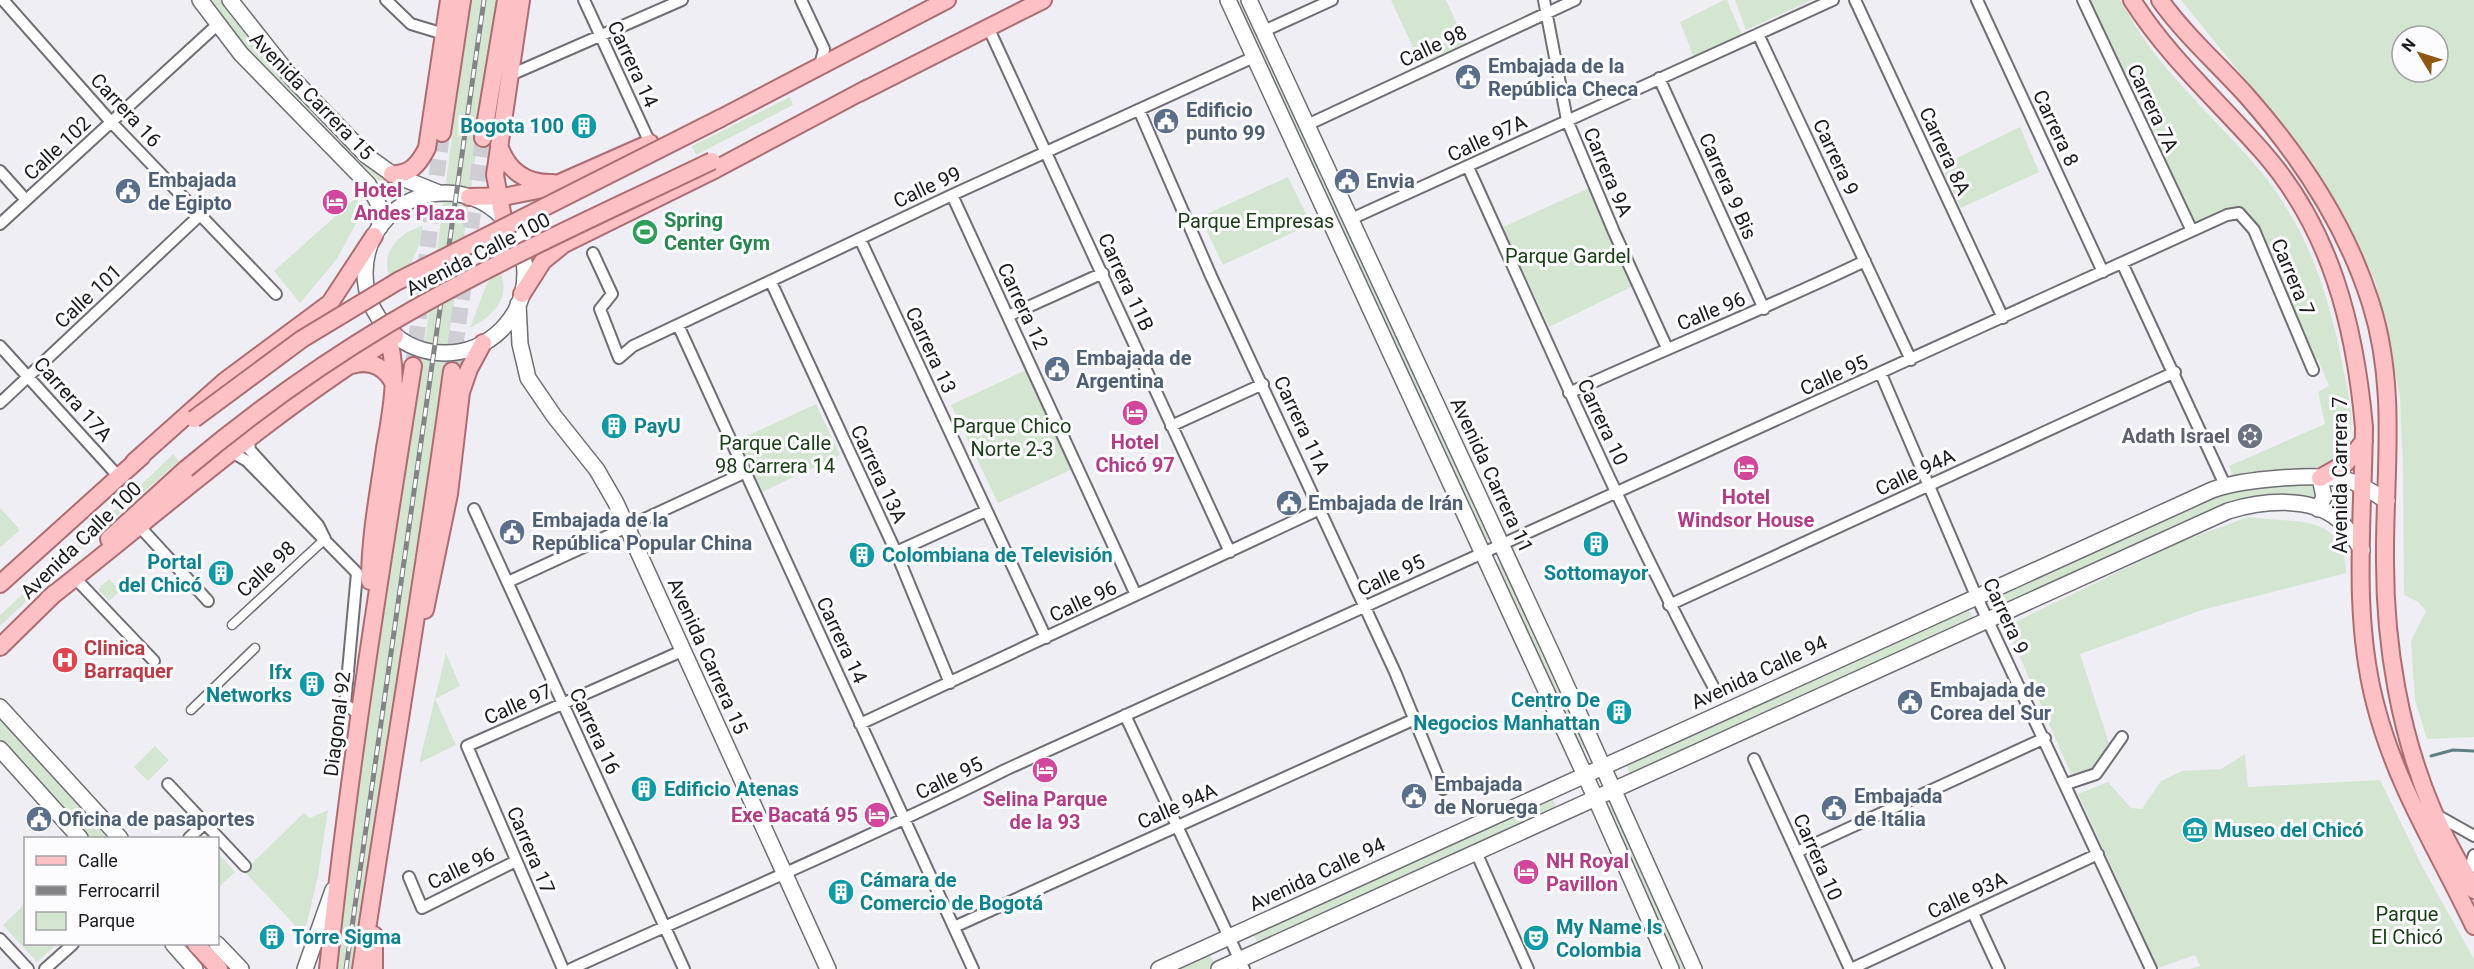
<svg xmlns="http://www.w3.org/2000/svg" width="2474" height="969" viewBox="0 0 2474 969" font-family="Roboto,sans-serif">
<rect width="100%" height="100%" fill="#efeef5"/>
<!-- green -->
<path fill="#d4e6d1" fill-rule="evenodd" d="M207,0H225C273,63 335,157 409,190L391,200C377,171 346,153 323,131C282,92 238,48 207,0Z
M470,0H499L355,969H334L341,897L426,334Z
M1230,0H1239L1489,539L1481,542Z
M1391,0H1446L1468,48L1423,69Z
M1724,0H1727L1742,35L1694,58L1680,22Z
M1735,0H1812L1746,30Z
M2083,0H2121C2153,67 2215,116 2262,173C2308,230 2330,297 2343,368C2348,393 2358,425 2345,449C2341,455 2334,461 2329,466L2233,478L2229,466L2325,424L2318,392L2329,386L2318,359L2310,362L2254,230L2239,213L2192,231Z
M2181,0H2474V737L2427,739L2415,700L2411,641L2426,611L2418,602L2404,595L2403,467L2400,397L2375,280L2323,183L2291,136ZM2402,36H2438V72H2402Z
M790,97L793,105L696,155L692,146Z
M2020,127L2039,172L1961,208L1941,166Z
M1288,177L1311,224L1223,265L1200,217Z
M1589,188L1633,286L1549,327L1503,227Z
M358,196V220L337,259L300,303L274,271Z
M423,226L420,243L405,277L391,280C378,254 399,232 423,226Z
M497,265C514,294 496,315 470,328L485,288Z
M1026,370L1073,469L998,503L951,405Z
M816,404L840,455L760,493L736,441Z
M173,454L179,461L119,514L0,626V615L115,510Z
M2314,485L2315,501L2221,507L2002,605L1996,593L2211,496L2252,488Z
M0,508L20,530L1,547L0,546Z
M2248,517C2292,524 2345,511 2346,573L2202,610L2080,654L2109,743L2093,769L2071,774L2008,630L2011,624L2175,544Z
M1501,562L1586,748L1578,752L1493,566Z
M109,579L120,591L109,601L98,589Z
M1967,605L1973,619L1631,775L1625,761Z
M446,653L460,686L435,699L456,745L419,763Z
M0,715L107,838H90L0,740Z
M155,746L169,760L148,781L134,767Z
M2245,754L2248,787L2380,780L2423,868L2474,959V969H2190L2200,966L2195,955L2158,968L2078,794L2108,782L2131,808L2142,809L2161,781L2182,771L2221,769Z
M1552,797L1558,811L1259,946L1253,933Z
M1611,805L1684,969H1675L1604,809Z
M328,810L318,876L304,935L244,871L304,813L310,818Z
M218,853L235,872L218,888Z
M25,904L26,944H57L37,962L3,925Z
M1209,953L1216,966L1209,969H1173Z"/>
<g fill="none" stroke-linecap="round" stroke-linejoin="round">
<!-- stream -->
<path stroke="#608084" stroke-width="3" d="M2431,756L2453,750L2474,751"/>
<!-- primary-tunnel -->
<path stroke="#cfced5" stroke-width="16" stroke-dasharray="16 8" stroke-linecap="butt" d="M413,366L442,133
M452,371L483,138"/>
<defs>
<path id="pedestrian" d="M232,625L325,539
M191,710L255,648"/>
<path id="minor" d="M3,0L111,122L276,294
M386,0L411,24L444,34
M584,0L650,143
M801,0L824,49L820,66
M1544,0L1567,120L1614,232L1667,348
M1855,0L2003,318
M1977,0L2103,272
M2083,0L2192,231
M988,27L1230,552
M1264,31L1332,0
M1758,34L1911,360
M515,73L682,0
M1659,78L1764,309
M1139,110L1211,276L1395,672L1443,789
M1307,125L1575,0
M1468,167C1548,342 1623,518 1714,688
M0,171L26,200
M952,195L1136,595
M1351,219L1833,0
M0,224L217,25
M860,239L1046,638
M593,253L612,294L600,309L619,358L633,346L952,195L1254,57
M2122,263L2225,485
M771,282L896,552L950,683
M1008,316L1103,273
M678,325L973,969
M0,346L118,476
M1881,374L1974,591L2151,969
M1569,393C1667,348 1767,308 1865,261
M0,403L200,215
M1171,426L1263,384
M248,437L250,450L318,525L325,539
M230,451L247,461L357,573L345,704L361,716
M474,509L684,969
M140,527L208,601
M896,552L986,511
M75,578L154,661
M508,582L744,473
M1669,605L2175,372
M1125,715L1244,969
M860,724L1320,509
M1754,759L1850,969
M168,784L245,866
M2066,784L2096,774L2122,737
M2435,814L2474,836
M189,838L205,823
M1476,852L1528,969
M1797,852L2045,738
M2467,876L2474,855
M409,877L422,908L516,861
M1973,913L1999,969
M954,927L1415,719
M0,939L28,969
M45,969L73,944
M563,969L467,746L682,651
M571,969C716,903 863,841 1005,770L2227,215L2239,213L2254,230L2313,370
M1851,969L2098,854"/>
<path id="secondary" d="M200,0L241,54L368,184L378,203L380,227
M230,0L291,77L367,156L392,174L439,193
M1228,0L1595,797L1671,969
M1249,0L1553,656L1694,969
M365 273a80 80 0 1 1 160 0a80 80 0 1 1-160 0Z
M518,304L520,344L528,378L554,416L597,470L616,503L828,969
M2318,509L2324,497L2320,478
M0,707L120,838
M0,749L80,838
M173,944L195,969
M217,944L241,969
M305,969L333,890
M1159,969L2212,490C2242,479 2320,472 2350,481C2363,485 2375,494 2387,501
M1219,969L2228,511C2261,501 2311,495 2339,520C2348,528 2355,540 2362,550"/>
<path id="primary" d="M2132,0C2168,57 2218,101 2262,151C2331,229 2355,326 2364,427C2363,518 2352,614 2375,703C2396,786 2438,850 2474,926
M2160,0C2185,35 2217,63 2246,95C2300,156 2346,224 2371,304C2398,389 2384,475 2385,562C2385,646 2400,734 2433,811C2444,838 2460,864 2474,890
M859,93L1043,0
M721,118L947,0
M442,133L462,0
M483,138L506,0
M499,145C507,170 526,184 553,183
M392,174C410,175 419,164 427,148L449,0
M469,197L508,196L548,188L650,143
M503,218L495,175L521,0
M522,294L543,261L564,244L716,169L868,88
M352,365C371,359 388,368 395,387
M134,462L225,381L330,303L374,236
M2320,478L2346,463L2364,441
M109,539L186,469
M370,581C370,536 379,492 385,448C392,408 400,371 386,331
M0,584L142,456
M48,599C163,509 270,413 395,336
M425,610L449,494L461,392L469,369L483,343
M0,647L55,593
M374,935V969
M196,944L219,969
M328,969C349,767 381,567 413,366
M361,969C391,769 425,571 452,371"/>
</defs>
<!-- pedestrian casing -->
<use href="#pedestrian" stroke="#6f6e74" stroke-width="11"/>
<!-- minor casing -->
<use href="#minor" stroke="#6f6e74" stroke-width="14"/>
<!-- secondary casing -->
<use href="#secondary" stroke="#6f6e74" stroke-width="18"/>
<!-- primary casing -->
<use href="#primary" stroke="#ad6c71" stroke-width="20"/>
<!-- pedestrian -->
<use href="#pedestrian" stroke="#fff" stroke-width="8"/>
<!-- minor -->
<use href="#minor" stroke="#fff" stroke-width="10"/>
<!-- secondary -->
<use href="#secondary" stroke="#fff" stroke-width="15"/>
<!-- primary -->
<use href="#primary" stroke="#fdc1c5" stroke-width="16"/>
<defs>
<path id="rail" d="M346,969L484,0"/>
</defs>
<!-- rail casing -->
<use href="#rail" stroke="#848388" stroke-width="5"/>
<!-- rail -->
<use href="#rail" stroke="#fcfcff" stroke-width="3" stroke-dasharray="9" stroke-linecap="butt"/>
<defs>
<path id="primary-bridge" d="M194,419L302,339L398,281L721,118
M186,469C250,415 318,366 390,323C493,262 604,213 712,161"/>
</defs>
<!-- primary-bridge casing -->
<use href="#primary-bridge" stroke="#ad6c71" stroke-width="20" stroke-linecap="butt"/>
<!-- primary-bridge -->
<use href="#primary-bridge" stroke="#fdc1c5" stroke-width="16"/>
</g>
<!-- icons -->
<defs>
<symbol id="civic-disc" viewBox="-11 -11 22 22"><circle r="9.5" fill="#5c6f8a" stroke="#fcfcff"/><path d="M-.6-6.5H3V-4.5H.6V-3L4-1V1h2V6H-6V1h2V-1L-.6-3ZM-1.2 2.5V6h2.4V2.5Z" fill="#fff"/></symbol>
<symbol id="building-disc" viewBox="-11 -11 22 22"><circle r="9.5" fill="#0f9aa8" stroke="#fcfcff"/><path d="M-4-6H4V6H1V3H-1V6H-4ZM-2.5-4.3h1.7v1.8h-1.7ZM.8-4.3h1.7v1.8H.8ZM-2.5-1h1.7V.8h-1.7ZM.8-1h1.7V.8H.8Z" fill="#fff"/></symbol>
<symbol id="hotel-disc" viewBox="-11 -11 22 22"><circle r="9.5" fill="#d1479c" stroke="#fcfcff"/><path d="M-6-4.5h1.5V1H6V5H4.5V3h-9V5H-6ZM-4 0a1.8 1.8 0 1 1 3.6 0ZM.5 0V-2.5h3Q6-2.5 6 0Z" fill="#fff"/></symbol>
<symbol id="stadium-disc" viewBox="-11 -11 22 22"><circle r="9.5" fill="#2e9e5b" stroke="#fcfcff"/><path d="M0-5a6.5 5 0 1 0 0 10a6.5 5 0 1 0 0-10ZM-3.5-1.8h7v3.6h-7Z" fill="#fff"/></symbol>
<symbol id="synagogue-disc" viewBox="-11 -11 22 22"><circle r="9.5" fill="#6b7280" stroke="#fcfcff"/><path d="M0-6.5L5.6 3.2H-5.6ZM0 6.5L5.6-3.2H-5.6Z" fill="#fff"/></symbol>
<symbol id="hospital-disc" viewBox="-11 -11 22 22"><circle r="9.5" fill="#e0444e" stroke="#fcfcff"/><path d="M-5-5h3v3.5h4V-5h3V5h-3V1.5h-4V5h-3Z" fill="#fff"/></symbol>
<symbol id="museum-disc" viewBox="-11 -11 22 22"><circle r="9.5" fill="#0f9aa8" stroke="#fcfcff"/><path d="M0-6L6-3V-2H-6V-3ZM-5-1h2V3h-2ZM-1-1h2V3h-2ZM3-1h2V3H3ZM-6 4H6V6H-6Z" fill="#fff"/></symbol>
<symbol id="theatre-disc" viewBox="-11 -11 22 22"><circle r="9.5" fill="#0f9aa8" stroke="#fcfcff"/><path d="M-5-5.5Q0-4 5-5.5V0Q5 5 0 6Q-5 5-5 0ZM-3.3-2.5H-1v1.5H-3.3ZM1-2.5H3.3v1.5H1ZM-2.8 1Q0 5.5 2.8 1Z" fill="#fff"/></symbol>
</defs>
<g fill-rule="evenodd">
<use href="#civic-disc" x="1453" y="62" width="30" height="30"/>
<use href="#civic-disc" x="1151" y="106" width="30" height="30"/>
<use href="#building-disc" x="569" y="111" width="30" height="30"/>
<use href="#civic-disc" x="1332" y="166" width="30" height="30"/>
<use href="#civic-disc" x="113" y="176" width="30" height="30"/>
<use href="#hotel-disc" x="320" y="187" width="30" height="30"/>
<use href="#stadium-disc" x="630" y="217" width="30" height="30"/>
<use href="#civic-disc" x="1042" y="354" width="30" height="30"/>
<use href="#hotel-disc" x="1120" y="398" width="30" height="30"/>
<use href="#building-disc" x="599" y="411" width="30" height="30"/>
<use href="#synagogue-disc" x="2235" y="421" width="30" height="30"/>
<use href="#hotel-disc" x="1731" y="453" width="30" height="30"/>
<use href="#civic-disc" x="1274" y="488" width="30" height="30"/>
<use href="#civic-disc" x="497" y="517" width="30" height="30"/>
<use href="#building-disc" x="1581" y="529" width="30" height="30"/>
<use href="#building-disc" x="847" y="540" width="30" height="30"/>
<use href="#building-disc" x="206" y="558" width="30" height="30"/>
<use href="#hospital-disc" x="50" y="645" width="30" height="30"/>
<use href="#building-disc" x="297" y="669" width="30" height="30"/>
<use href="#civic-disc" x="1895" y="687" width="30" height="30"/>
<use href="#building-disc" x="1604" y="697" width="30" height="30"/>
<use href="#hotel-disc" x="1030" y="755" width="30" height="30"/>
<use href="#building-disc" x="629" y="774" width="30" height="30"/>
<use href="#civic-disc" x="1399" y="781" width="30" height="30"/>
<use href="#civic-disc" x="1819" y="793" width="30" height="30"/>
<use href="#hotel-disc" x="862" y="800" width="30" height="30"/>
<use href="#civic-disc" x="24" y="804" width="30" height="30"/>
<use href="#museum-disc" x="2180" y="815" width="30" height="30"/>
<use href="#hotel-disc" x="1511" y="857" width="30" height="30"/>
<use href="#building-disc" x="826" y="877" width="30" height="30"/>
<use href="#building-disc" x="257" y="922" width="30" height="30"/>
<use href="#theatre-disc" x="1521" y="923" width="30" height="30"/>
</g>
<g text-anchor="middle" stroke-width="6" stroke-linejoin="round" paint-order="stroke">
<!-- street labels -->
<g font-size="20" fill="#1b1b1d" stroke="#fcfcff">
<text transform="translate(1433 46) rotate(-25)" y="7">Calle 98</text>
<text transform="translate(633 64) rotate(65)" y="7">Carrera 14</text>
<text transform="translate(312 96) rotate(46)" y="7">Avenida Carrera 15</text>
<text transform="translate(2153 108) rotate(65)" y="7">Carrera 7A</text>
<text transform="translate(126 110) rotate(47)" y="7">Carrera 16</text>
<text transform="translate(2056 128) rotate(65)" y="7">Carrera 8</text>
<text transform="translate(1487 138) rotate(-25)" y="7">Calle 97A</text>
<text transform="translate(57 148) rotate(-43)" y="7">Calle 102</text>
<text transform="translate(1945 151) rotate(65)" y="7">Carrera 8A</text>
<text transform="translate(1836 157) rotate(65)" y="7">Carrera 9</text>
<text transform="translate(1608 172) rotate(67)" y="7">Carrera 9A</text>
<text transform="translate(1728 186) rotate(66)" y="7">Carrera 9 Bis</text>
<text transform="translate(927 187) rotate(-25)" y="7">Calle 99</text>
<text transform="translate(478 254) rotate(-27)" y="7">Avenida Calle 100</text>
<text transform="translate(2293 277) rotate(67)" y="7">Carrera 7</text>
<text transform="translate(1126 282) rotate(65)" y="7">Carrera 11B</text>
<text transform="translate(88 296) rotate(-43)" y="7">Calle 101</text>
<text transform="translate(1023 306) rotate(65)" y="7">Carrera 12</text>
<text transform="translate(1711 311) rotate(-22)" y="7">Calle 96</text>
<text transform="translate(931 350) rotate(65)" y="7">Carrera 13</text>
<text transform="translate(1834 375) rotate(-24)" y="7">Calle 95</text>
<text transform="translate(73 399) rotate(48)" y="7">Carrera 17A</text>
<text transform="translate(1603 422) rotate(65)" y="7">Carrera 10</text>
<text transform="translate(1302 425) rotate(65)" y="7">Carrera 11A</text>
<text transform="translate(1915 472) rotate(-25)" y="7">Calle 94A</text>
<text transform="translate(879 474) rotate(65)" y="7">Carrera 13A</text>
<text transform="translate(1492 475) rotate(65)" y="7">Avenida Carrera 11</text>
<text transform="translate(2340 475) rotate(-90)" y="7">Avenida Carrera 7</text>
<text transform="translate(81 540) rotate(-44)" y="7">Avenida Calle 100</text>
<text transform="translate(266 569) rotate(-43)" y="7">Calle 98</text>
<text transform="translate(1391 575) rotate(-25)" y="7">Calle 95</text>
<text transform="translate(1083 601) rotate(-25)" y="7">Calle 96</text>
<text transform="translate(2006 616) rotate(65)" y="7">Carrera 9</text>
<text transform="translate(842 640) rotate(65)" y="7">Carrera 14</text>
<text transform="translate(708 656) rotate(66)" y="7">Avenida Carrera 15</text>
<text transform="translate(1759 672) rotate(-25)" y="7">Avenida Calle 94</text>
<text transform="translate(518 704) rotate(-24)" y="7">Calle 97</text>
<text transform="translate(337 724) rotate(-83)" y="7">Diagonal 92</text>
<text transform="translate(595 731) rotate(65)" y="7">Carrera 16</text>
<text transform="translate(949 778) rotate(-26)" y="7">Calle 95</text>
<text transform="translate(1177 806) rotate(-24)" y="7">Calle 94A</text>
<text transform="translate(531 850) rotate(67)" y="7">Carrera 17</text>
<text transform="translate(1818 857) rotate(66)" y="7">Carrera 10</text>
<text transform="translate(461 868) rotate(-26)" y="7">Calle 96</text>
<text transform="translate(1317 874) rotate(-25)" y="7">Avenida Calle 94</text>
<text transform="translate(1967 895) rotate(-25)" y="7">Calle 93A</text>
</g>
<!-- service labels -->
<g font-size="20" font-weight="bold" fill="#4e5e75" stroke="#fcfcff" text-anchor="start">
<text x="1488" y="73">Embajada de la<tspan x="1488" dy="23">República Checa</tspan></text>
<text x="1186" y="117">Edificio<tspan x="1186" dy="23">punto 99</tspan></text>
<text x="148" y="187">Embajada<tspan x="148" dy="23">de Egipto</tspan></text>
<text x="1366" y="188">Envia</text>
<text x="1076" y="365">Embajada de<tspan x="1076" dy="23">Argentina</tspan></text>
<text x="1308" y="510">Embajada de Irán</text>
<text x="532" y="527">Embajada de la<tspan x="532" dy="23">República Popular China</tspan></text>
<text x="1930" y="697">Embajada de<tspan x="1930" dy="23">Corea del Sur</tspan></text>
<text x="1434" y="791">Embajada<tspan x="1434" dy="23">de Noruega</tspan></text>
<text x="1854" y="803">Embajada<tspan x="1854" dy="23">de Italia</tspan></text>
<text x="58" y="826">Oficina de pasaportes</text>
</g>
<!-- culture labels -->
<g font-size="20" font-weight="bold" fill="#0d838f" stroke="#fcfcff" text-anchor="start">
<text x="564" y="133" text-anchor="end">Bogota 100</text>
<text x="634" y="433">PayU</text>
<text x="882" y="562">Colombiana de Televisión</text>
<text x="202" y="569" text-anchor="end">Portal<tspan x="202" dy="23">del Chicó</tspan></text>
<text x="1596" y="580" text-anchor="middle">Sottomayor</text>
<text x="292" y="679" text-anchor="end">Ifx<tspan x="292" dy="23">Networks</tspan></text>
<text x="1600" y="707" text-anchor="end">Centro De<tspan x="1600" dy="23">Negocios Manhattan</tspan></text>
<text x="664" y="796">Edificio Atenas</text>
<text x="2214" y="837">Museo del Chicó</text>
<text x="860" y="887">Cámara de<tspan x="860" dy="23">Comercio de Bogotá</tspan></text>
<text x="1556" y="934">My Name Is<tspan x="1556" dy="23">Colombia</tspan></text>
<text x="292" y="944">Torre Sigma</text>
</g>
<!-- hotel labels -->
<g font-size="20" font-weight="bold" fill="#b23c85" stroke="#fcfcff">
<text x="354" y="197" text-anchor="start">Hotel<tspan x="354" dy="23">Andes Plaza</tspan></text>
<text x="1135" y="449">Hotel<tspan x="1135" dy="23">Chicó 97</tspan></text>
<text x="1746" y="504">Hotel<tspan x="1746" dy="23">Windsor House</tspan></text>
<text x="1045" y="806">Selina Parque<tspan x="1045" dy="23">de la 93</tspan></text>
<text x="858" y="822" text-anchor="end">Exe Bacatá 95</text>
<text x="1546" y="868" text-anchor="start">NH Royal<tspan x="1546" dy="23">Pavillon</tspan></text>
</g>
<!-- leisure labels -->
<g font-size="20" font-weight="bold" fill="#27864d" stroke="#fcfcff" text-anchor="start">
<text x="664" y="227">Spring<tspan x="664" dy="23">Center Gym</tspan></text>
</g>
<!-- park labels -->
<g font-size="20" fill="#1b4016" stroke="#fcfcff">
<text x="1256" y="228">Parque Empresas</text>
<text x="1568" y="263">Parque Gardel</text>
<text x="1012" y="433">Parque Chico<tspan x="1012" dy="23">Norte 2-3</tspan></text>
<text x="775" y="450">Parque Calle<tspan x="775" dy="23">98 Carrera 14</tspan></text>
<text x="2407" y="921">Parque<tspan x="2407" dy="23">El Chicó</tspan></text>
</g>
<!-- worship labels -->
<g font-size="20" font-weight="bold" fill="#5b616d" stroke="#fcfcff" text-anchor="end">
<text x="2230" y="443">Adath Israel</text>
</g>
<!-- health labels -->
<g font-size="20" font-weight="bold" fill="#be3a42" stroke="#fcfcff" text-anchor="start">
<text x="84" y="655">Clinica<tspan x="84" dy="23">Barraquer</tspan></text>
</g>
</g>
<!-- legend -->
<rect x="24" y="837" width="195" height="108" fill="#fcfcff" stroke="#a2a2a5" stroke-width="1.5"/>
<rect x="36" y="856" width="30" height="9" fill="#fdc1c5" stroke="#a2a2a5" stroke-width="1.5"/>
<text x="78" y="867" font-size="18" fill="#1b1b1d">Calle</text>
<rect x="36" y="886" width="30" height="9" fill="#848388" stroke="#a2a2a5" stroke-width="1.5"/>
<text x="78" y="897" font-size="18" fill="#1b1b1d">Ferrocarril</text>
<rect x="36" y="912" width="30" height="18" fill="#d4e6d1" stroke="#a2a2a5" stroke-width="1.5"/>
<text x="78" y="927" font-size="18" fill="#1b1b1d">Parque</text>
<!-- north arrow -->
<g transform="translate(2420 54) rotate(308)"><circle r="28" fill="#fcfcff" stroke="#a2a2a5" stroke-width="1.5"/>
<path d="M0-4.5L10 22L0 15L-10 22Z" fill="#915813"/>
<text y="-9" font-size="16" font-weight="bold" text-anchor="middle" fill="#1b1b1d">N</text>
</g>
</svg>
